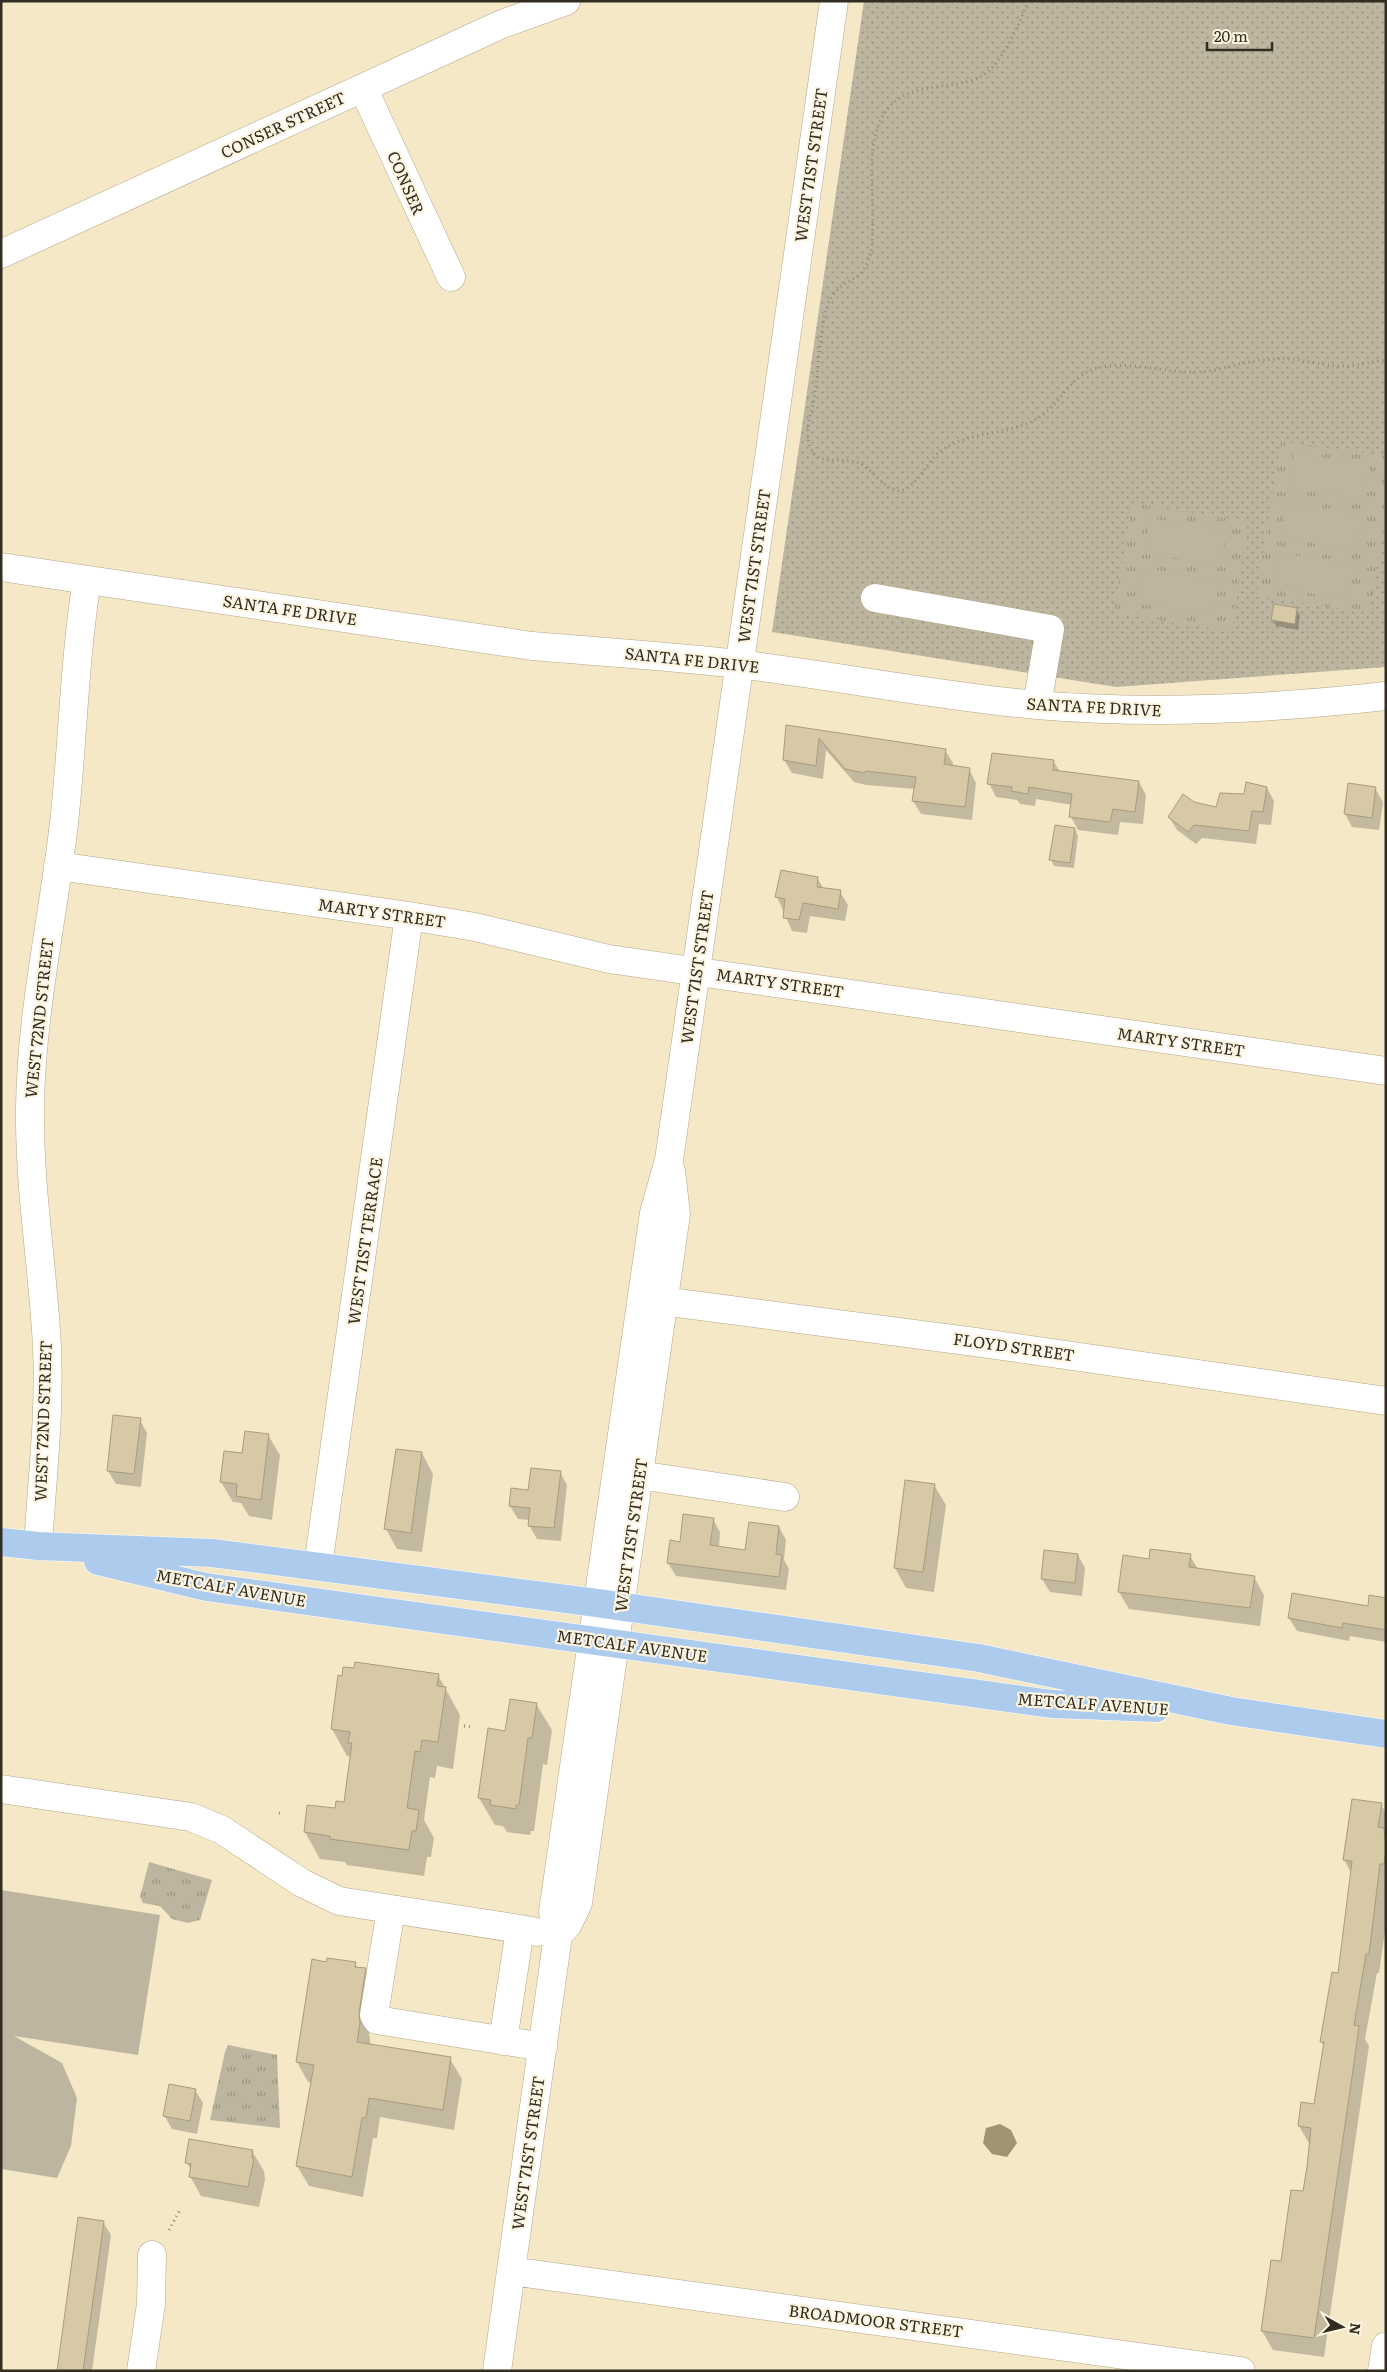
<svg xmlns="http://www.w3.org/2000/svg" width="1387" height="2372" viewBox="0 0 1387 2372" font-family="Literata,serif">
<defs>
<pattern id="grass-dots" width="8" height="8" patternUnits="userSpaceOnUse" patternTransform="scale(1.25)"><rect width="8" height="8" fill="#bdb59f"/><path d="M2 2h.1M6 6h.1" fill="none" stroke="#9a9481" stroke-width="1.8" stroke-linecap="round"/></pattern>
<pattern id="park-tufts" width="24" height="20" patternUnits="userSpaceOnUse" patternTransform="scale(1.25)"><rect width="24" height="20" fill="#bdb59f"/><path d="M3 7l-1-3M5 7V3M7 7l1-3M15 17l-1-3M17 17v-4M19 17l1-3" fill="none" stroke="#9a9481"/></pattern>
</defs>
<rect width="100%" height="100%" fill="#f4e8c7"/>
<!-- grass -->
<path fill="url(#grass-dots)" d="M864,1H1386V667L1116,687L772,632Z"/>
<!-- park -->
<path fill="url(#park-tufts)" d="M1281,441L1386,456V508L1369,613L1256,596Z
M1132,503L1248,522L1232,631L1114,613Z
M149,1862L212,1880L200,1920L188,1923L172,1919L160,1906L143,1903L140,1897Z
M228,2045L277,2055L280,2128L210,2120L225,2052Z"/>
<!-- pitch -->
<path fill="#bdb59f" d="M1294,453L1370,465L1365,500L1289,488Z
M1286,503L1363,515L1357,550L1281,538Z
M1150,518L1227,530L1221,565L1145,553Z
M1278,553L1355,564L1349,599L1272,588Z
M1142,568L1219,580L1214,616L1137,603Z
M1,1890L160,1915L138,2055L14,2036L62,2063L77,2098L71,2146L57,2178L1,2169Z"/>
<!-- water -->
<path fill="#a19472" d="M1000,2124L1011,2130L1017,2143L1007,2157L992,2154L983,2143L986,2128Z"/>
<!-- shadow -->
<path fill="#0003" d="M1296,609L1300,615L1298,630L1276,626L1273,620Z
M788,727L945,750L953,763L952,767L969,769L976,783L972,820L921,814L913,801L915,789L866,785L854,782L826,750L823,779L792,773L784,760Z
M1054,762L1060,772L1139,782L1146,795L1143,824L1120,822L1118,835L1078,830L1071,817L1072,805L1036,799L1035,806L1020,804L1017,800L996,797L989,783Z
M1267,788L1274,801L1271,825L1259,824L1256,844L1202,838L1196,844L1177,830L1169,817L1194,804L1217,808Z
M1375,788L1383,802L1379,830L1352,827L1345,814Z
M1075,829L1078,836L1074,868L1054,866L1051,860Z
M817,878L824,889L840,892L848,905L845,921L810,916L807,933L792,931L777,897Z
M140,1420L147,1433L141,1487L116,1484L108,1471Z
M268,1435L280,1455L272,1520L249,1516L241,1503L233,1502L221,1482L243,1454Z
M422,1453L433,1474L422,1552L397,1549L386,1529Z
M560,1472L567,1485L561,1541L537,1539L529,1525L530,1520L518,1519L510,1506Z
M934,1485L946,1505L934,1592L906,1588L895,1568Z
M713,1519L720,1532L719,1548L746,1552L779,1527L786,1540L784,1560L789,1569L786,1590L676,1576L668,1563L681,1543Z
M1078,1555L1085,1568L1082,1596L1050,1592L1042,1579Z
M1190,1556L1198,1569L1254,1577L1264,1595L1260,1626L1129,1609L1119,1592L1150,1560Z
M1386,1599V1642L1350,1636L1349,1641L1297,1631L1289,1618L1369,1608Z
M438,1675L460,1715L453,1769L437,1766L435,1778L430,1777L424,1820L434,1838L431,1857H427L424,1876L347,1865L345,1862L320,1859L305,1832L345,1803L352,1757L347,1756L332,1729L339,1677Z
M536,1704L552,1730L547,1765L543,1764L534,1831H531L530,1835L507,1832L503,1826L495,1825L479,1798L507,1732Z
M1381,1805L1386,1813V1924L1379,1973H1377L1365,2039L1369,2046L1324,2357L1273,2350L1262,2331L1304,2193L1310,2145L1299,2126L1315,2106L1324,2047L1321,2041L1339,1975L1352,1874L1344,1860Z
M327,1963H355L358,1969L365,1970L376,1990L369,2034L371,2046L450,2059L462,2079L454,2130L380,2117L377,2138H373L363,2197L309,2186L297,2166L312,2083L308,2082L297,2062Z
M195,2090L203,2103L197,2134L172,2129L164,2115Z
M252,2151L264,2171L265,2180L259,2207L201,2196L190,2176L191,2170L187,2163Z
M103,2222L111,2235L92,2371H58Z"/>
<!-- building -->
<path fill="#d7c9a6" stroke="#a89c7d" d="M1274,604L1297,608L1295,624L1271,620Z
M786,725L946,749L944,764L970,768L965,807L912,801L916,777L866,771L864,773L845,769L819,738L816,766L783,760Z
M992,753L1054,760L1053,770L1139,781L1135,812L1113,809L1110,822L1069,817L1072,794L1029,787L1028,794L1011,791L1012,787L987,784Z
M1246,782L1267,787L1263,812L1252,811L1249,831L1194,825L1188,832L1168,817L1183,794L1194,802L1216,807L1220,793L1244,794Z
M1348,783L1376,787L1372,818L1344,814Z
M1055,825L1075,828L1070,863L1049,860Z
M781,870L818,877L817,887L841,890L838,909L803,903L799,920L783,918L785,899L775,897Z
M113,1415L141,1418L134,1474L107,1471Z
M245,1431L269,1434L261,1500L236,1496L237,1484L220,1482L224,1451L242,1453Z
M396,1449L422,1452L411,1533L384,1529Z
M531,1468L561,1471L554,1528L528,1526L530,1508L509,1506L511,1488L528,1490Z
M905,1480L935,1484L923,1572L894,1568Z
M683,1514L714,1518L710,1545L745,1550L749,1522L779,1526L776,1554L782,1555L779,1577L667,1563L670,1540L680,1542Z
M1150,1549L1191,1554L1189,1567L1255,1576L1250,1608L1118,1592L1123,1555L1149,1559Z
M1044,1550L1078,1554L1075,1583L1041,1579Z
M1292,1593L1368,1606L1369,1595L1386,1598V1630L1343,1623L1342,1628L1288,1618Z
M355,1662L439,1674L437,1686L446,1687L438,1742L422,1740L420,1752L415,1751L407,1808L419,1810L416,1831H412L409,1850L330,1839V1836L304,1832L307,1805L335,1808L336,1801L344,1802L352,1743H348L350,1732L331,1729L338,1675L342,1676L343,1667L354,1668Z
M510,1699L537,1703L532,1738H528L519,1805H516V1809L490,1805L491,1800L478,1798L488,1728L505,1731Z
M1352,1799L1382,1803L1378,1827L1384,1828L1386,1849L1384,1864H1380L1369,1954H1366L1354,2025L1359,2026L1354,2063L1314,2338L1261,2331L1271,2260L1281,2261L1291,2190L1303,2191L1307,2167L1311,2128L1298,2126L1301,2102L1314,2104L1324,2042H1320L1332,1972L1338,1973L1352,1861L1343,1860Z
M327,1958L356,1962L355,1967L366,1968L359,2013L360,2023L357,2042L451,2057L443,2110L369,2098L366,2118H362L352,2177L296,2166L314,2065L296,2062L312,1959L326,1962Z
M169,2084L196,2089L190,2121L163,2116Z
M189,2139L253,2150L252,2158L254,2159L248,2187L189,2177L191,2164L185,2163Z
M78,2217L104,2221L97,2272L83,2371H57Z"/>
<g fill="none" stroke-linecap="round" stroke-linejoin="round">
<defs>
<path id="minor" d="M363,88L451,277
M1,254L502,24L566,1
M1,567L532,646C601,652 669,656 738,664C838,676 937,696 1037,705C1154,715 1269,709 1386,696
M875,598L1050,629L1037,705
M58,866L409,916L475,927L609,959L1386,1071
M647,1299L975,1342L1386,1401
M639,1475L785,1497
M38,1546C42,1480 50,1413 47,1347C43,1267 29,1189 30,1108C31,1013 53,918 64,823C73,742 74,661 87,580
M318,1566L409,916
M1,1789L191,1817L222,1830L302,1883L339,1901L520,1929
M391,1909L374,2015L377,2020L543,2047
M558,1935L568,1924L578,1903L676,1214L671,1171
M503,2041L520,1929L537,1932
M511,2271L1241,2371
M141,2371L151,2304L152,2255
M497,2371L558,1935L553,1912L654,1213L669,1160L834,1
M1382,2371L1386,2346"/>
<path id="major" d="M1,1542L38,1546L212,1553L597,1603L979,1658L1231,1711L1386,1734
M98,1561L206,1587L1052,1704L1156,1708"/>
</defs>
<!-- minor casing -->
<use href="#minor" stroke="#b3a788" stroke-width="29"/>
<!-- major casing -->
<use href="#major" stroke="#fff" stroke-width="29"/>
<!-- path -->
<path stroke="#908872" stroke-width="3" stroke-dasharray="1 4" stroke-linecap="butt" d="M1028,1C1021,21 1004,57 989,71C972,86 944,84 923,89C861,102 872,168 873,216C873,226 872,236 872,247C863,288 847,273 831,298C820,316 819,368 815,392C814,404 809,416 808,429C807,436 809,445 812,451C821,466 845,457 859,463C874,470 882,488 899,491C920,486 925,462 942,450C971,430 1008,436 1038,418C1060,405 1068,378 1094,369C1126,359 1162,373 1195,372C1218,372 1240,362 1262,360C1271,360 1280,358 1289,359C1307,360 1326,367 1345,366C1359,366 1372,361 1386,360
M464,1726L471,1727
M279,1813L283,1814
M169,2230L181,2208"/>
<!-- minor -->
<use href="#minor" stroke="#fff" stroke-width="28"/>
<!-- major -->
<use href="#major" stroke="#adcbed" stroke-width="28"/>
</g>
<g text-anchor="middle" stroke-width="4.5" stroke-linejoin="round" paint-order="stroke">
<!-- street labels -->
<g font-size="16" fill="#322d21" stroke="#fdf5e2">
<text transform="translate(283 125) rotate(-25)" y="6">CONSER STREET</text>
<text transform="translate(811 165) rotate(-82)" y="6">WEST 71ST STREET</text>
<text transform="translate(406 183) rotate(66)" y="6">CONSER</text>
<text transform="translate(754 566) rotate(-82)" y="6">WEST 71ST STREET</text>
<text transform="translate(290 610) rotate(8)" y="6">SANTA FE DRIVE</text>
<text transform="translate(692 660) rotate(6)" y="6">SANTA FE DRIVE</text>
<text transform="translate(1094 707) rotate(3)" y="6">SANTA FE DRIVE</text>
<text transform="translate(382 913) rotate(8)" y="6">MARTY STREET</text>
<text transform="translate(697 967) rotate(-82)" y="6">WEST 71ST STREET</text>
<text transform="translate(780 983) rotate(8)" y="6">MARTY STREET</text>
<text transform="translate(39 1018) rotate(-84)" y="6">WEST 72ND STREET</text>
<text transform="translate(1181 1042) rotate(8)" y="6">MARTY STREET</text>
<text transform="translate(365 1241) rotate(-82)" y="6">WEST 71ST TERRACE</text>
<text transform="translate(1014 1347) rotate(8)" y="6">FLOYD STREET</text>
<text transform="translate(43 1421) rotate(-88)" y="6">WEST 72ND STREET</text>
<text transform="translate(631 1535) rotate(-82)" y="6">WEST 71ST STREET</text>
<text transform="translate(231 1588) rotate(10)" y="6">METCALF AVENUE</text>
<text transform="translate(632 1646) rotate(8)" y="6">METCALF AVENUE</text>
<text transform="translate(1093 1704) rotate(4)" y="6">METCALF AVENUE</text>
<text transform="translate(528 2153) rotate(-82)" y="6">WEST 71ST STREET</text>
<text transform="translate(876 2321) rotate(7)" y="6">BROADMOOR STREET</text>
</g>
</g>
<!-- border -->
<rect width="1387" height="2372" fill="none" stroke="#322d21" stroke-width="5"/>
<!-- north arrow -->
<g transform="translate(1342 2327) rotate(98)" stroke="#fdf5e2" stroke-width="4" paint-order="stroke">
<path d="M0-4L9 19L0 12L-9 19Z" fill="#322d21"/>
<text y="-8" font-size="14" font-weight="bold" text-anchor="middle" fill="#322d21">N</text>
</g>
<!-- scale -->
<path d="M1207 42v8h65v-8" fill="none" stroke="#322d21" stroke-width="2.5"/>
<text x="1214" y="42" font-size="15" fill="#322d21" stroke="#fdf5e2" stroke-width="4" paint-order="stroke">20 m</text>
</svg>
